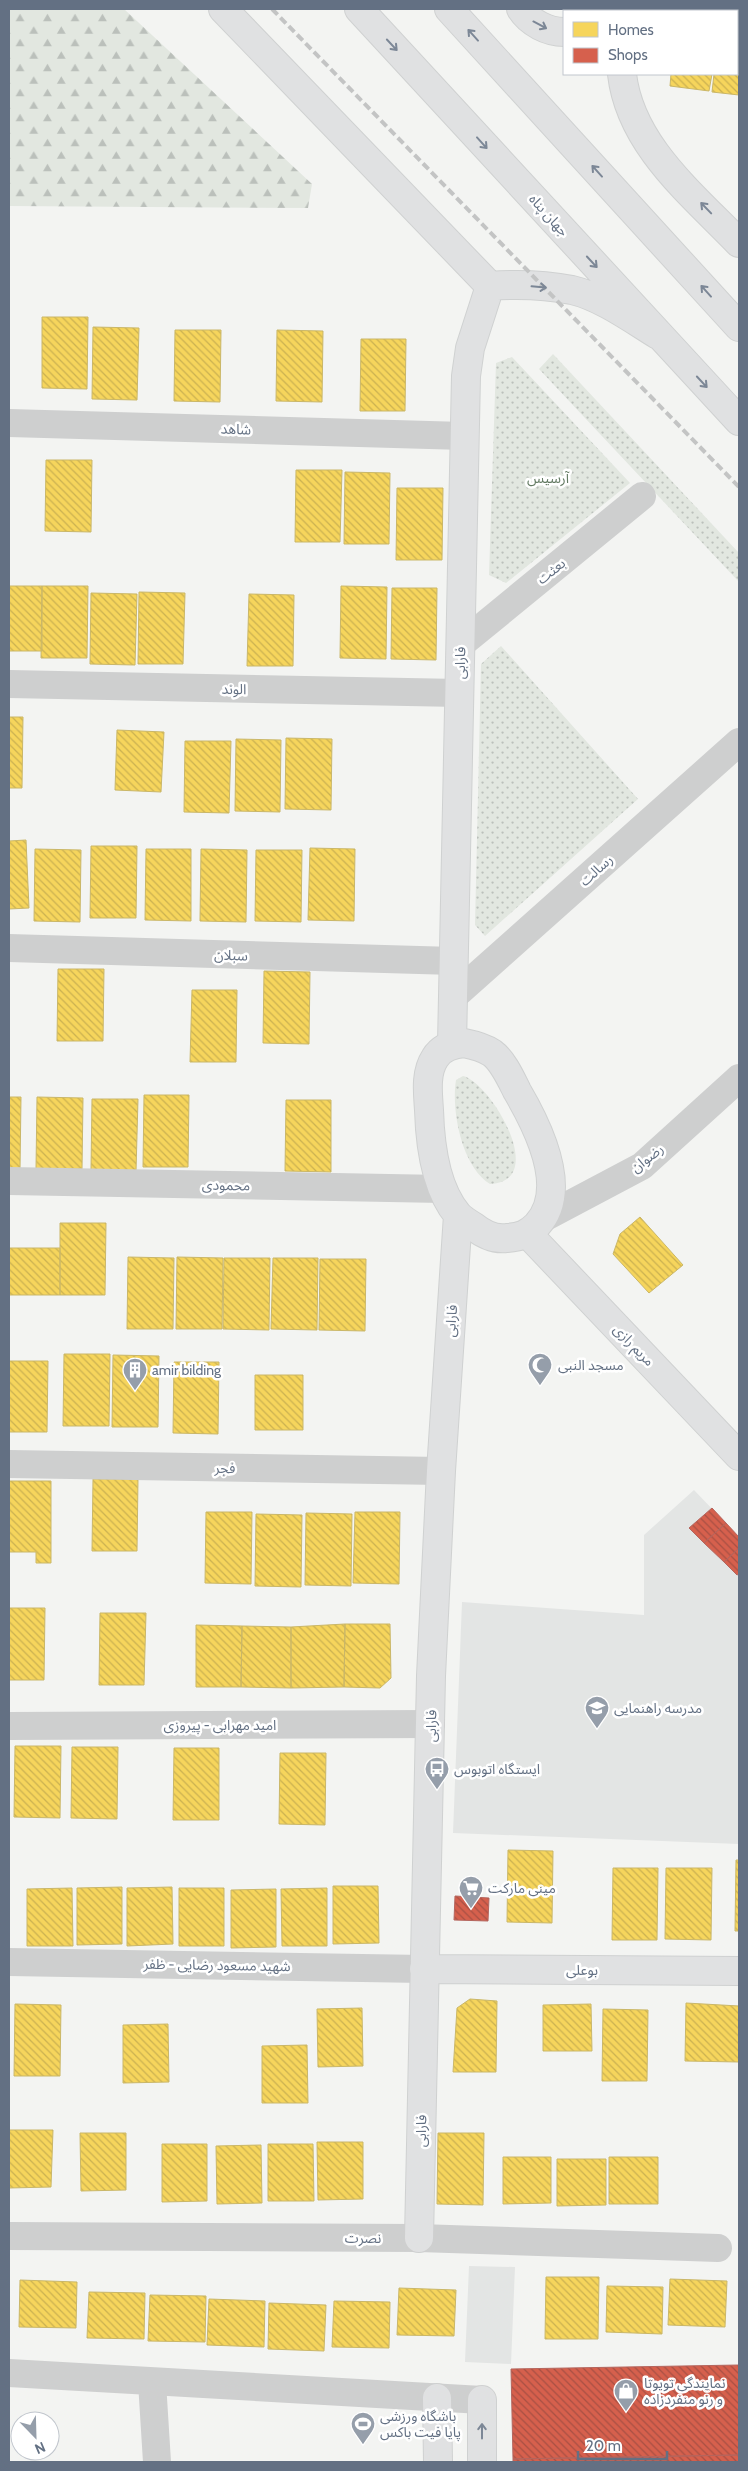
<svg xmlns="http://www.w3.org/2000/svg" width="748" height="2471" viewBox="0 0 748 2471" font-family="Cabin,'Noto Sans Arabic',sans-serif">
<defs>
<pattern id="green-dots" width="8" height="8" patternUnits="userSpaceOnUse" patternTransform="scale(1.25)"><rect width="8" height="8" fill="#e2e7e0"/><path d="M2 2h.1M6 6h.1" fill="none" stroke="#bbc0bb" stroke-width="1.8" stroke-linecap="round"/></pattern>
<pattern id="forest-firs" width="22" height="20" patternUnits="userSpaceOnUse" patternTransform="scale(1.25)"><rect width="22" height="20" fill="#e2e7e0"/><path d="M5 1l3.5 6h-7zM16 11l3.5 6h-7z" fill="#bbc0bb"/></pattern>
<pattern id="homes-back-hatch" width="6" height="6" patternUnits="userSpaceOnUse" patternTransform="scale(1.25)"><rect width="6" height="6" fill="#f6d55c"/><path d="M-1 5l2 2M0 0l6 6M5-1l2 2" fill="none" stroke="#cbb151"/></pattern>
<pattern id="shops-back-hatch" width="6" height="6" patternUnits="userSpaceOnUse" patternTransform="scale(1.25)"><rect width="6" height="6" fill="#d6604d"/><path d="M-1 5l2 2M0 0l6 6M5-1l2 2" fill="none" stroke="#a85044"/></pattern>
</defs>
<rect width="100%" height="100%" fill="#f3f4f2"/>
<!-- built -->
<path fill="#e3e5e4" d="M694,1490L739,1537V1844L453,1833L462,1602L644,1615V1535Z
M469,2266L515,2267L511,2364L465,2362Z"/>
<!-- green -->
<path fill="url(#green-dots)" d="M553,354L739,553V582L539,369Z
M512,357L630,483L506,583L489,575L496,363Z
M501,646L638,799L485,936L475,925L481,664Z
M463,1076C490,1082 550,1181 490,1184C462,1167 451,1111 456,1080Z"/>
<!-- forest -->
<path fill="url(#forest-firs)" d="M9,9H124L312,184L308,208L9,206Z"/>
<!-- homes -->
<path fill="url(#homes-back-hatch)" stroke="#cab768" d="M737,45L739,46V95L712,92L714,74H737Z
M671,74H712L709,91L670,86Z
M42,317H88L87,389L42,388Z
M93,327L139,328L137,400L92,399Z
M175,330H221L220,402L174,401Z
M277,330L323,331L322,402L276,401Z
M361,339H406L405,411H360Z
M46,460H92L91,532L45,531Z
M296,470H342L340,542H295Z
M345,472L390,473L389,544H344Z
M397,488H443L442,560H396Z
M9,586H42V651H9Z
M42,586H88L87,658H41Z
M341,586L387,587L386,659L340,658Z
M392,588H437L436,660L391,659Z
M139,592L185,593L183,664H138Z
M91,593L137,594L135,665L90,664Z
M249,594L294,595L293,666H247Z
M9,717H23L22,788H9Z
M117,730L164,732L161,792L115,790Z
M286,738L332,739L331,810L285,809Z
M236,739L281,740L280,812L235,811Z
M185,741H231L229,813L184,812Z
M26,840L29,908L9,909V841Z
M91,846H137L136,918H90Z
M310,848L355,849L354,921L308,920Z
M35,849L81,850L80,922L34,921Z
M146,849H191V921L145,920Z
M201,849L247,850L246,922L200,921Z
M256,850H302L301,922L255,921Z
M58,969H104L103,1041H57Z
M264,971L310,972L309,1044L263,1043Z
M192,990H237L236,1062H190Z
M144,1095H189L188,1167H143Z
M9,1097H21L20,1169H9Z
M37,1097L83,1098L82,1169H36Z
M92,1099H138L136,1171L91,1170Z
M286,1100H331V1172L285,1171Z
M640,1217L683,1265L649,1293L613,1254L620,1234Z
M60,1223H106L105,1295H60Z
M9,1248H60V1295H9Z
M128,1257L174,1258L173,1329H127Z
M177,1257L223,1258L222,1329H176Z
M224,1258H270L269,1330L223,1329Z
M273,1258H318L317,1330L271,1329Z
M320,1259H366L365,1331L319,1330Z
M64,1354H110L109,1426H63Z
M113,1355L159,1356L158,1427H112Z
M9,1361H48L47,1432H9Z
M174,1362H219L218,1434L173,1433Z
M255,1375H303V1430H255Z
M93,1479H138L137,1551H92Z
M9,1481H51V1563H36V1552H9Z
M206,1512H252L251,1584L205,1583Z
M355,1512H400L399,1584L353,1583Z
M306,1513L352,1514L351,1586L305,1585Z
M256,1514L302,1515L301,1587L255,1586Z
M9,1608H45L44,1680H9Z
M100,1613H146L144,1685H99Z
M345,1624L344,1687L291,1688V1627Z
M345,1624H390L391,1678L380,1688L344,1687Z
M196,1625L242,1626L241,1687H196Z
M242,1626L291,1627V1688L241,1687Z
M15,1746H61L60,1818L14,1817Z
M72,1747H118L117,1819L71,1818Z
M174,1748H219V1820H173Z
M280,1753H326L325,1825L279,1824Z
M508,1850L553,1851L552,1923L507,1922Z
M736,1860H739V1931H735Z
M613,1868H658L657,1940H612Z
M666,1868H712L711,1940L665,1939Z
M333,1886H378L379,1943L333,1944Z
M122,1887V1944L77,1945V1888Z
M172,1887L173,1944L127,1946V1888Z
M72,1888L73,1946H27V1889Z
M179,1888H224V1946H179Z
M327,1888V1946H282L281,1889Z
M276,1889V1947L231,1948V1890Z
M470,1999L497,2001L496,2072H453L457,2008Z
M686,2003L739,2006V2062L685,2061Z
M15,2004L61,2005L60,2076H14Z
M591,2004L592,2051H543V2005Z
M362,2008L363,2066L318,2067L317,2009Z
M603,2009L648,2010L647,2081H602Z
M168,2024L169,2082L123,2083V2025Z
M307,2045L308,2103H262V2046Z
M9,2130H53L51,2187L9,2188Z
M80,2133H126V2190L81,2191Z
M438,2133H484L483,2205L437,2204Z
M317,2142H363V2199L318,2200Z
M162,2144H207V2201L162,2202Z
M268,2144H313L314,2201H268Z
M261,2145L262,2203L217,2204L216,2146Z
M503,2157H551V2203L503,2204Z
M609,2157H658V2204H609Z
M557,2159H606V2205L557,2206Z
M546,2277H599L598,2339H545Z
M670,2279L727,2281L725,2327L668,2325Z
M20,2280L77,2282L76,2328L19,2327Z
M607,2286L663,2287L662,2334L606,2332Z
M399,2288L456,2290L454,2336L397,2335Z
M89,2292L145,2293L144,2339L87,2338Z
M150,2295L206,2296L205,2342L148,2341Z
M209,2299L265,2301L264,2347L207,2345Z
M334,2301L390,2302L389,2348L332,2347Z
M269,2303L326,2305L324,2351L268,2349Z"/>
<!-- shops -->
<path fill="url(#shops-back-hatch)" stroke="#b4655d" d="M712,1508L726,1523L704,1543L689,1528Z
M726,1523L739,1537V1548L724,1562L704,1543Z
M739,1548V1574L737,1575L724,1562Z
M455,1896L489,1898L488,1921L454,1920Z
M739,2365V2455L513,2459L511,2369Z
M739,2455V2462H513V2459Z"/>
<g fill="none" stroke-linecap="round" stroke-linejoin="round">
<defs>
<path id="secondary" d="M223,9L490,286C517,284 546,285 572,290C602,297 632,319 658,335
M359,9L739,421
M449,9L739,327
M521,9C530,23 548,32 564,32
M609,11L610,9
M622,74C630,145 692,194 739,243
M464,1043C474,1045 483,1047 492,1053C503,1061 511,1079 517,1091C537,1125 570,1189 537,1225C528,1234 521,1237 507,1238C494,1240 483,1234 473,1226C468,1223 462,1219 458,1215C435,1188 430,1144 429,1110C428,1094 425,1073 435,1058C441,1048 452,1044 464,1043Z
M452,1044L466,376L470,348L490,286
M528,1234L739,1456
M424,1969L739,1971
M419,2238L431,1676L441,1471L458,1215
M437,2398L438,2462
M482,2400V2462"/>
</defs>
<!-- secondary casing -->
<use href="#secondary" stroke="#cfd1d1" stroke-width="30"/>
<!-- street -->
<path stroke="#cecfcf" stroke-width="28" d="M9,423L464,436
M460,645L642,496
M9,684L459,693
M9,948L454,961
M453,997L739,742
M9,1181L443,1189
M542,1219L642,1166L739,1078
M9,1464L441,1471
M9,1726L431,1724
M9,1962L424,1969
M9,2236L419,2238L718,2248
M9,2373L482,2400
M152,2382L157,2462"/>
<!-- secondary -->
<use href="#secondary" stroke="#e0e1e2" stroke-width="28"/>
<!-- rail -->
<path stroke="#c3c4c4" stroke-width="4" stroke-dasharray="8 4" stroke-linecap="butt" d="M272,9L739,487"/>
</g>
<!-- one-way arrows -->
<defs><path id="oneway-shaft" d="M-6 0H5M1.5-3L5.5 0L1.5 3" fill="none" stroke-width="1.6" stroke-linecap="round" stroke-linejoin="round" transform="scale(1.25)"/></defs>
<g stroke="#7c8796">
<use href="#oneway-shaft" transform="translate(540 25) rotate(28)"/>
<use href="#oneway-shaft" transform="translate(473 35) rotate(-132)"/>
<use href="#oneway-shaft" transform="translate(392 45) rotate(47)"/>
<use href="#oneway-shaft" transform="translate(482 143) rotate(48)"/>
<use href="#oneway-shaft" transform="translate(597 171) rotate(-132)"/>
<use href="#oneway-shaft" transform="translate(706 208) rotate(-134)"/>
<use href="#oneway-shaft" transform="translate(592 262) rotate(47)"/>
<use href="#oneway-shaft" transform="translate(539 287) rotate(5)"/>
<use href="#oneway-shaft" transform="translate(706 291) rotate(-132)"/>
<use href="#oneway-shaft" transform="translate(702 382) rotate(47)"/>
<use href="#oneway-shaft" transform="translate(482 2431) rotate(-90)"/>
</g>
<!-- icons -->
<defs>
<symbol id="mosque-pin" viewBox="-11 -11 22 30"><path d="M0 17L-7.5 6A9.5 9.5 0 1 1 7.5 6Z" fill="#959eaa" stroke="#fff"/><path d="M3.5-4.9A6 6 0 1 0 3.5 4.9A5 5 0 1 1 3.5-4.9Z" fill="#fff"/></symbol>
<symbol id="building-pin" viewBox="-11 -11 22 30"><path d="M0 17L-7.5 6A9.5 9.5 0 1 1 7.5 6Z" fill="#959eaa" stroke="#fff"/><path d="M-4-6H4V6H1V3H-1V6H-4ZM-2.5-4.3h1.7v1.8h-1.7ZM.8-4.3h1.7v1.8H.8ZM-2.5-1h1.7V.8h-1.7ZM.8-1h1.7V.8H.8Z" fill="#fff"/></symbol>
<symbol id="school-pin" viewBox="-11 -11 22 30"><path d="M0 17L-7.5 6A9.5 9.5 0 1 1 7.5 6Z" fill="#959eaa" stroke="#fff"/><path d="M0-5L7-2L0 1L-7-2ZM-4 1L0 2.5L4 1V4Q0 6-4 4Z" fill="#fff"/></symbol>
<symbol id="bus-pin" viewBox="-11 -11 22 30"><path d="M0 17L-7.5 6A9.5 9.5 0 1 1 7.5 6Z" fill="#959eaa" stroke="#fff"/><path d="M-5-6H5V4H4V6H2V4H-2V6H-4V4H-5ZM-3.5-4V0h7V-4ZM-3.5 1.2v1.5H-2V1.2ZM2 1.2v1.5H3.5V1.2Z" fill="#fff"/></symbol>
<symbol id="supermarket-pin" viewBox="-11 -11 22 30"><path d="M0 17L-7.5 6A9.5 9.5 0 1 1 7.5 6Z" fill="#959eaa" stroke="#fff"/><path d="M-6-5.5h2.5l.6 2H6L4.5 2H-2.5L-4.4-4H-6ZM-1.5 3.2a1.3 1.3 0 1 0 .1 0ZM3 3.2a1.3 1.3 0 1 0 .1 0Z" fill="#fff"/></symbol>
<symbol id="shop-pin" viewBox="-11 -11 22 30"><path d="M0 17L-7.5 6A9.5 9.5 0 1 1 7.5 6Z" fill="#959eaa" stroke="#fff"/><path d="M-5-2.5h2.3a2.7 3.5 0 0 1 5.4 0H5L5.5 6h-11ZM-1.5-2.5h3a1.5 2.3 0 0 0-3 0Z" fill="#fff"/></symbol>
<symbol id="stadium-pin" viewBox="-11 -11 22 30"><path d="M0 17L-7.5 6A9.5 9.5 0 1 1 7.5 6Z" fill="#959eaa" stroke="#fff"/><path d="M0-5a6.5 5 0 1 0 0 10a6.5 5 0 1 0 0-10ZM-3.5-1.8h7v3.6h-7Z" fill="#fff"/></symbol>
</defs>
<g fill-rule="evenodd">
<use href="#mosque-pin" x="526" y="1351" width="28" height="38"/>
<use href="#building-pin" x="121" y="1356" width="28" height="38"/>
<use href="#school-pin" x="583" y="1694" width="28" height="38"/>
<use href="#bus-pin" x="423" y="1755" width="28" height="38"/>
<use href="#supermarket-pin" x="457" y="1874" width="28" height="38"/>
<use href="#shop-pin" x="612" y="2377" width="28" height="38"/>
<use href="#stadium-pin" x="349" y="2410" width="28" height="38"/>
</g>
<g text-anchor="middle" stroke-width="5" stroke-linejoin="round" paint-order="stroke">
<!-- street labels -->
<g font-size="14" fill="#637083" stroke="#fff">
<text transform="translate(549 215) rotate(48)" y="5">جهان پناه</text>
<text transform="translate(236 429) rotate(2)" y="5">شاهد</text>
<text transform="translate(551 571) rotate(-39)" y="5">بعثت</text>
<text transform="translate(460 663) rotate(-89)" y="5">فارابی</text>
<text transform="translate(234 689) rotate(1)" y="5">الوند</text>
<text transform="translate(596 870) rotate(-42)" y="5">رسالت</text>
<text transform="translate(231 955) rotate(2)" y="5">سبلان</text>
<text transform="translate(647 1158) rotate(-38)" y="5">رضوان</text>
<text transform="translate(226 1185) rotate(1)" y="5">محمودی</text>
<text transform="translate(451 1321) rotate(-86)" y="5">فارابی</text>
<text transform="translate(634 1345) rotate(46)" y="5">مریم رازی</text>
<text transform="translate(225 1468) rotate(1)" y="5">فجر</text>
<text x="220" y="1730">امید مهرابی - پیروزی</text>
<text transform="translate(431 1726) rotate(-89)" y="5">فارابی</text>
<text transform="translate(217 1965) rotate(1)" y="5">شهید مسعود رضایی - ظفر</text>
<text x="582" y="1975">بوعلی</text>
<text transform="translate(421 2131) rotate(-89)" y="5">فارابی</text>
<text x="363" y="2243">نصرت</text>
</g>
<!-- park labels -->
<g font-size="14" fill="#637a62" stroke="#fff">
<text x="548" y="483">آرسیس</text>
</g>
<!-- poi labels -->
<g font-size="14" fill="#637083" stroke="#fff" text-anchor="start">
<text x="558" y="1370">مسجد النبی</text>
<text x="152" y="1375">amir bilding</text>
<text x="614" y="1713">مدرسه راهنمایی</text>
<text x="454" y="1774">ایستگاه اتوبوس</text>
<text x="488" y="1893">مینی مارکت</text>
<text x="644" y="2388">نمایندگی تویوتا<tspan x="644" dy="16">و رنو منفردزاده</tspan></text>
<text x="380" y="2421">باشگاه ورزشی<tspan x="380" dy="16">پایا فیت باکس</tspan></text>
</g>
</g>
<!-- border -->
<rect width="748" height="2471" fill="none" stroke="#637083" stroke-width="20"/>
<!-- legend -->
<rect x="563" y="10" width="175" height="65" fill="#ffffff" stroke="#c1c6cd"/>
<rect x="573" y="22" width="25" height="15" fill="#f6d55c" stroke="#c1c6cd"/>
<text x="608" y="35" font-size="15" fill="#637083">Homes</text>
<rect x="573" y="48" width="25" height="15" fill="#d6604d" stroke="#c1c6cd"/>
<text x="608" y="60" font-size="15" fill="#637083">Shops</text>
<!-- north arrow -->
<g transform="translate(35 2436) rotate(157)"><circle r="24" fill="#ffffff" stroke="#c1c6cd"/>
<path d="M0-4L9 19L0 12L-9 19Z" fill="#959eaa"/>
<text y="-8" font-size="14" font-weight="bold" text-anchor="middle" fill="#637083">N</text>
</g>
<!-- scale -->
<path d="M578 2451v8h89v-8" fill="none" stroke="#637083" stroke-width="2.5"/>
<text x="586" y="2451" font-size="15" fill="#637083" stroke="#ffffff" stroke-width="4" paint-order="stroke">20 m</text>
</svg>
